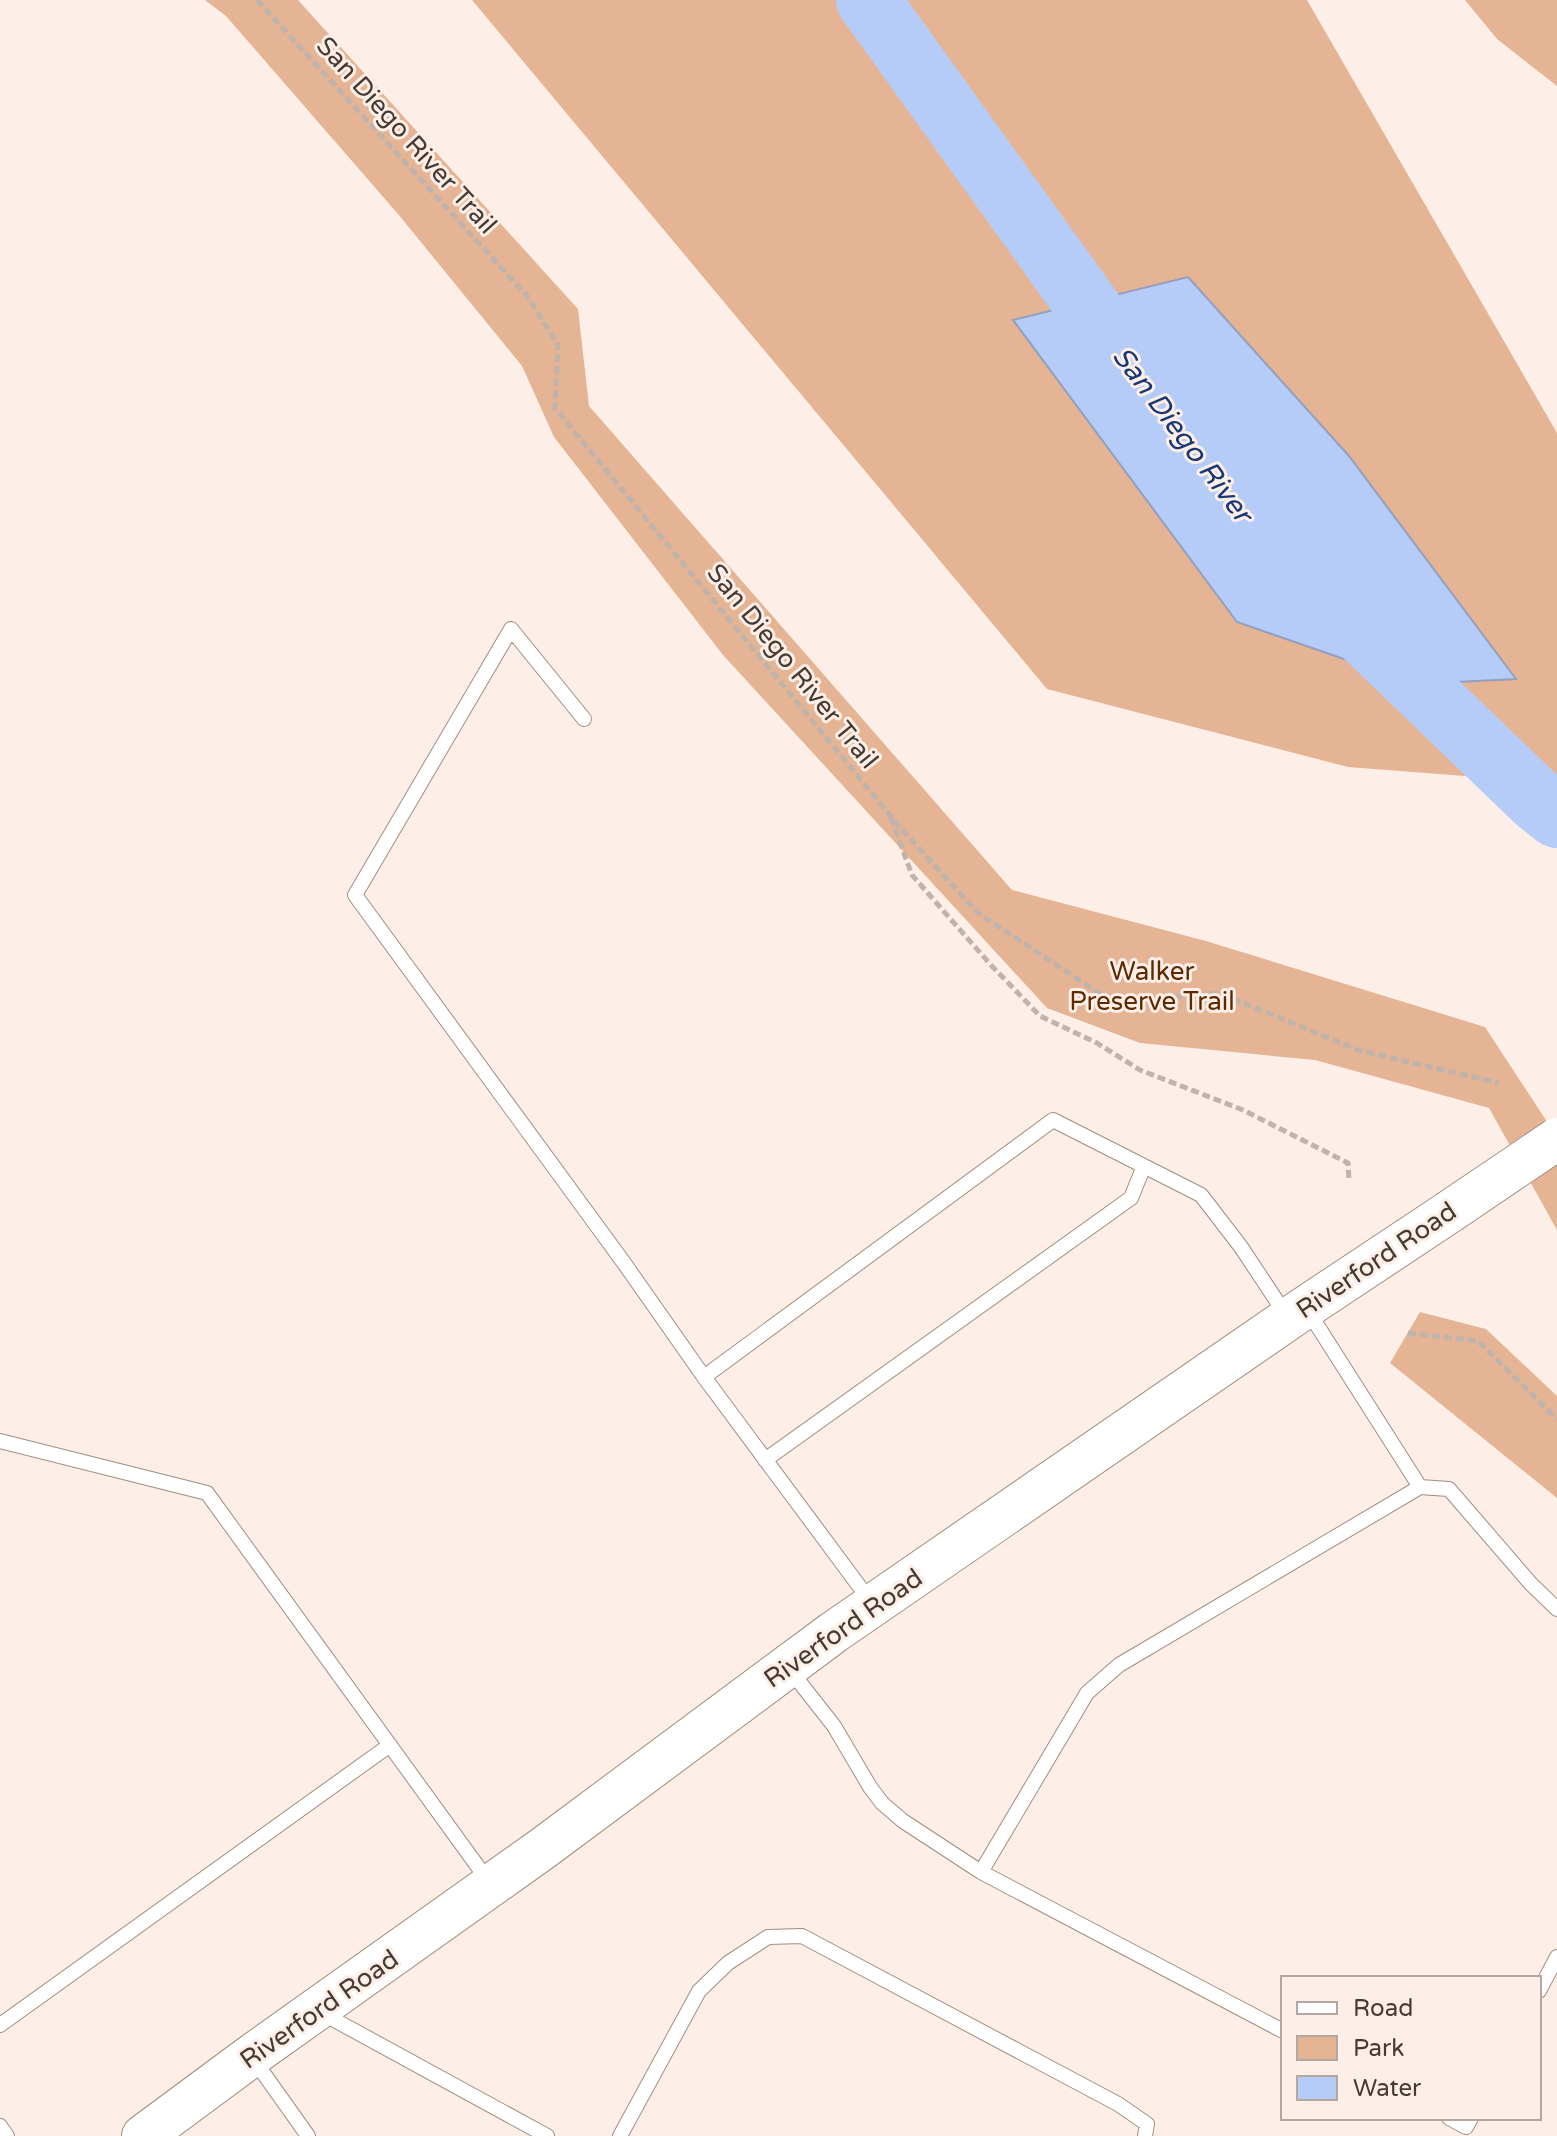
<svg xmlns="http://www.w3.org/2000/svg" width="1557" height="2136" viewBox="0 0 1557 2136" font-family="'Varela Round',sans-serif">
<rect width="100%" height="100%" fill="#fdefe7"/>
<!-- green -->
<path fill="#e5b494" d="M205,0H298L578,309L589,406L1012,890L1206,941L1485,1027L1557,1137V1230L1489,1108L1315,1060L1140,1043L1047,1008L723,655L554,437L522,366L398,214L226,16Z
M472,0H1307L1557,433V783L1348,767L1047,689Z
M1465,0H1557V86L1497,39Z
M1420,1312L1486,1329L1557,1396V1498L1390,1363Z"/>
<!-- water -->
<path fill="#b4ccf7" stroke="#92a0bd" stroke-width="2" d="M1188,277L1349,456L1516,679L1416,684L1237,622L1013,320Z"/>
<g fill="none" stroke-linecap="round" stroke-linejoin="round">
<!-- river -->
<path stroke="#b4ccf7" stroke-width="64" d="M868,0L1137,375
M1352,622L1538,801L1557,816"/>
<defs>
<path id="lane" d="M584,719L511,629L355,895L624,1263L704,1377
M0,1441L207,1493L489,1882
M765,1460L1131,1198L1144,1166
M1420,1487L1449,1489L1531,1584L1557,1609
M871,1602L704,1377L1053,1120L1201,1195L1241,1247L1286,1315
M790,1670L834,1726L870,1787L882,1803L903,1821L981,1872L1087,1693L1119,1665L1420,1487L1308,1311
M981,1872L1283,2031
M1539,1991L1557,1957
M320,2012L547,2136
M0,2025L390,1745
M254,2060L308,2136
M1449,2118L1466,2127L1471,2118
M0,2126L7,2136
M620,2136L699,1991L728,1963L768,1937L802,1936L1118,2104L1147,2124L1145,2136"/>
<path id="secondary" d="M143,2136L251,2056L542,1849L834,1632L1288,1319L1449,1212"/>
</defs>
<!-- lane casing -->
<use href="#lane" stroke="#a28d80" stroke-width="16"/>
<!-- secondary casing -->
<use href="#secondary" stroke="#a28d80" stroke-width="44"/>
<!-- path -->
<path stroke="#bfb3ab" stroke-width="5" stroke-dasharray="8 4" stroke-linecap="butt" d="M257,0L528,297L558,345L555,408L898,825L978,913L1114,1003L1219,993L1358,1050L1499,1083
M891,818L912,875L990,964L1040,1016L1097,1043L1140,1070L1243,1110L1348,1163L1349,1181
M1408,1333L1478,1341L1557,1419"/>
<!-- lane -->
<use href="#lane" stroke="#fff" stroke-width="14"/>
<!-- secondary -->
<use href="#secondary" stroke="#fff" stroke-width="42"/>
<defs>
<path id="secondary-bridge" d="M1449,1212L1557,1139"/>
</defs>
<!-- secondary-bridge casing -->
<use href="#secondary-bridge" stroke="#a28d80" stroke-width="44" stroke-linecap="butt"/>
<!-- secondary-bridge -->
<use href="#secondary-bridge" stroke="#fff" stroke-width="42"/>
</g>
<g text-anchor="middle" stroke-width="6" stroke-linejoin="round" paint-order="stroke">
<!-- street labels -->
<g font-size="26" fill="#443b35" stroke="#fdefe7">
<text transform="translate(407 135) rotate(48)" y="9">San Diego River Trail</text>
<text transform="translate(793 666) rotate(51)" y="9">San Diego River Trail</text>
<text transform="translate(1376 1260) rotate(-34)" y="9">Riverford Road</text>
<text transform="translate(843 1628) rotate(-35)" y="9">Riverford Road</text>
<text transform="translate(319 2009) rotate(-35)" y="9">Riverford Road</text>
</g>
<!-- park labels -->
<g font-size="26" fill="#5d2a00" stroke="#fdefe7">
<text x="1152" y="980">Walker<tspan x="1152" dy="30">Preserve Trail</tspan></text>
</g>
<!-- water labels -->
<g font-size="28" font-style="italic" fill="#183775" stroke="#fdefe7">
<text transform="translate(1183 434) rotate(53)" y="10">San Diego River</text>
</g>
</g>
<!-- legend -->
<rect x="1281" y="1976" width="260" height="144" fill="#fdefe7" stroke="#b3a7a0" stroke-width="2"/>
<rect x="1297" y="2002" width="40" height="12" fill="#ffffff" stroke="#b3a7a0" stroke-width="2"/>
<text x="1353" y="2016" font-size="24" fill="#443b35">Road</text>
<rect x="1297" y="2036" width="40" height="24" fill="#e5b494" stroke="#b3a7a0" stroke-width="2"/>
<text x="1353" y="2056" font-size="24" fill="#443b35">Park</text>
<rect x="1297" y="2076" width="40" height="24" fill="#b4ccf7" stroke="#b3a7a0" stroke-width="2"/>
<text x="1353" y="2096" font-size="24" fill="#443b35">Water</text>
</svg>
